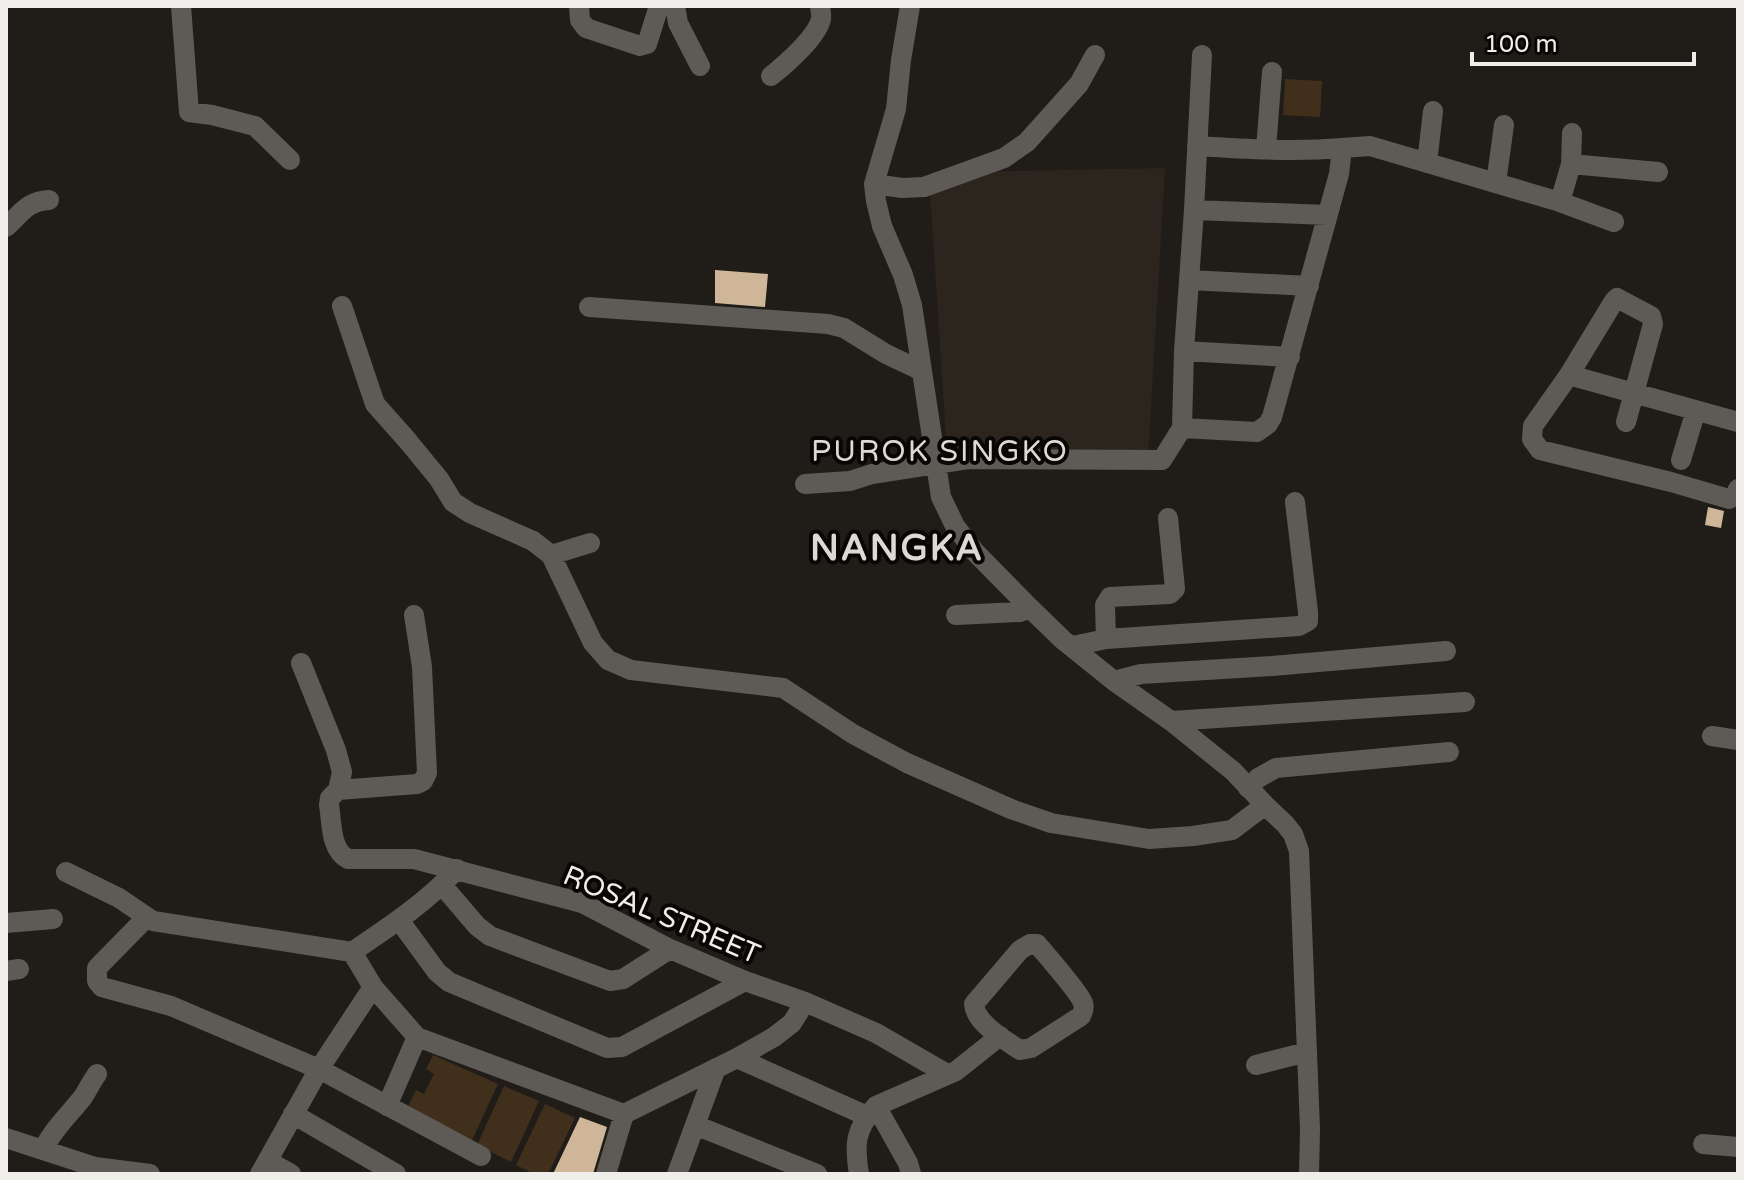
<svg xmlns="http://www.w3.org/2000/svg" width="1744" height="1180" viewBox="0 0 1744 1180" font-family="'Varela Round',sans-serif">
<rect width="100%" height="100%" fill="#201d19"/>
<!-- built -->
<path fill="#2c251d" d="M1165,168L1148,456L947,451L930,191L971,172Z"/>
<!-- green -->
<path fill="#402f1b" d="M1285,79L1322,81L1320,117L1283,115Z
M433,1055L498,1084L472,1140L408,1107L416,1090L424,1094L434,1074L426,1069Z
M504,1086L539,1101L511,1162L477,1145Z
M545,1104L575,1118L548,1174H534L516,1165Z"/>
<!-- building -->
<path fill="#d0b699" d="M715,270L768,274L765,307L715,303Z
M1708,507L1724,511L1721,528L1705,525Z
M580,1117L607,1127L593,1174H553Z"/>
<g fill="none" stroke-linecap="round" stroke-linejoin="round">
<!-- minor -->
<path stroke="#5e5a56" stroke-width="20" d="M181,6L189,112L212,115L255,126L290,160
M579,6L580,20L586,28L640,46L647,44L659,6
M675,6L678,23L700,66
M910,6L901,60L896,109L874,184L876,201L882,226L903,275L912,305L941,497L955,526L974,551L1030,608L1063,640L1114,681L1171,721L1233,771L1265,805L1285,824L1293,834L1299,851L1310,1129L1309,1174
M771,76C786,64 817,37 821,19C822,16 820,8 820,6
M1197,146C1245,149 1294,152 1342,148
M1266,149L1272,72
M1427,163L1433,111
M1571,164L1572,133
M1496,183L1504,125
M874,184L902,188L924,187L1004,158L1027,142L1079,84L1095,55
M1560,202L1571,164L1658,172
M1194,210L1327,215
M6,227C21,214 27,201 49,200
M1189,280L1309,286
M342,306L375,404L407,440L439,479L453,502L470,513L533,541L551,555L593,643L608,660L631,670L783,688L853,734L907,763L1011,809L1051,823L1149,839L1193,836L1232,830L1265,805
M589,307L828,324L844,328L886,354L922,371
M1184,351L1290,357
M1569,375L1738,422
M1626,422L1653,324L1651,316L1617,298L1614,301L1569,375L1533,426L1532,439L1540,450L1671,482L1729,499L1736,495L1738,489
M1182,428L1257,432L1268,424L1272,417L1339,174L1342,148L1370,146L1560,202L1614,222
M1681,460L1696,410
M805,484L850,481L872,474L968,459L1162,460L1182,428L1184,351L1194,210L1202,55
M551,555L590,543
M956,615L1020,612L1030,608
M1106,639L1105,605L1110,597L1170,594L1175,589L1168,518
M1073,646L1106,639L1299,626L1308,621V612L1295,502
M301,663L336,750L342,772L338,790L330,798L329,805C332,822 330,850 348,859H414L582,903L670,949L745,981L805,1002L876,1033L947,1074
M1114,681L1141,674L1272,666L1446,651
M1171,721L1465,702
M1712,736L1738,740
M1248,788L1258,778L1276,768L1449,752
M338,790L417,784L423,781L427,773L422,667L414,615
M66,872L119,898L153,921L352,952C389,927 427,902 457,869
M442,885L477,926L490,936L610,981L623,979L670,949
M146,918L97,968V981L102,987L171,1006L319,1069L481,1156
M399,920L437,972L449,982L607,1048L622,1047L745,981
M6,923L53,919
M1030,944H1037C1047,956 1079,992 1083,1003C1085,1010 1083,1010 1081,1016L1031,1048L1020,1050C1005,1040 975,1023 974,1004L1020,950Z
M352,952L373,987L417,1037L624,1114L737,1058L774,1037L792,1023L805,1002
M6,971L19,969
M737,1058L867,1116
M1256,1065L1307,1052
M387,1106L417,1037
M876,1106L908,1163L911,1174
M293,1114L396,1174
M695,1125L817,1174
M6,1138L95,1167L150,1174
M1703,1144L1738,1147
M43,1150C53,1129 69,1115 83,1097C88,1089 92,1081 97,1074
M268,1161L291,1174
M260,1174L319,1069L373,987
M606,1174L624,1114
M677,1174L716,1068
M859,1174C854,1144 855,1129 876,1106L956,1071L1000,1036"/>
</g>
<g text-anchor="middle" stroke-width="8" stroke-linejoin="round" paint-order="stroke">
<!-- street labels -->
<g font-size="28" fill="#f0eeeb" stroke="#080706">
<text transform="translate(662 914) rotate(23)" y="10">ROSAL STREET</text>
</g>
<!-- neighbourhood labels -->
<g font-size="30" letter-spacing="2" fill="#ddd9d4" stroke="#080706">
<text x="940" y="461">PUROK SINGKO</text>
</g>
<!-- district labels -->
<g font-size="36" font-weight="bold" letter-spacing="2" fill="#ddd9d4" stroke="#080706">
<text x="897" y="560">NANGKA</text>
</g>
</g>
<!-- border -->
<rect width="1744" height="1180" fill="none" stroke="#f0eeeb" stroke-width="16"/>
<!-- scale -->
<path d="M1472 52v12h222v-12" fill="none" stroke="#f0eeeb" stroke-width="4"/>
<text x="1484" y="52" font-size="24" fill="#f0eeeb" stroke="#080706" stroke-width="6" paint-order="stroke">100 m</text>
</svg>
